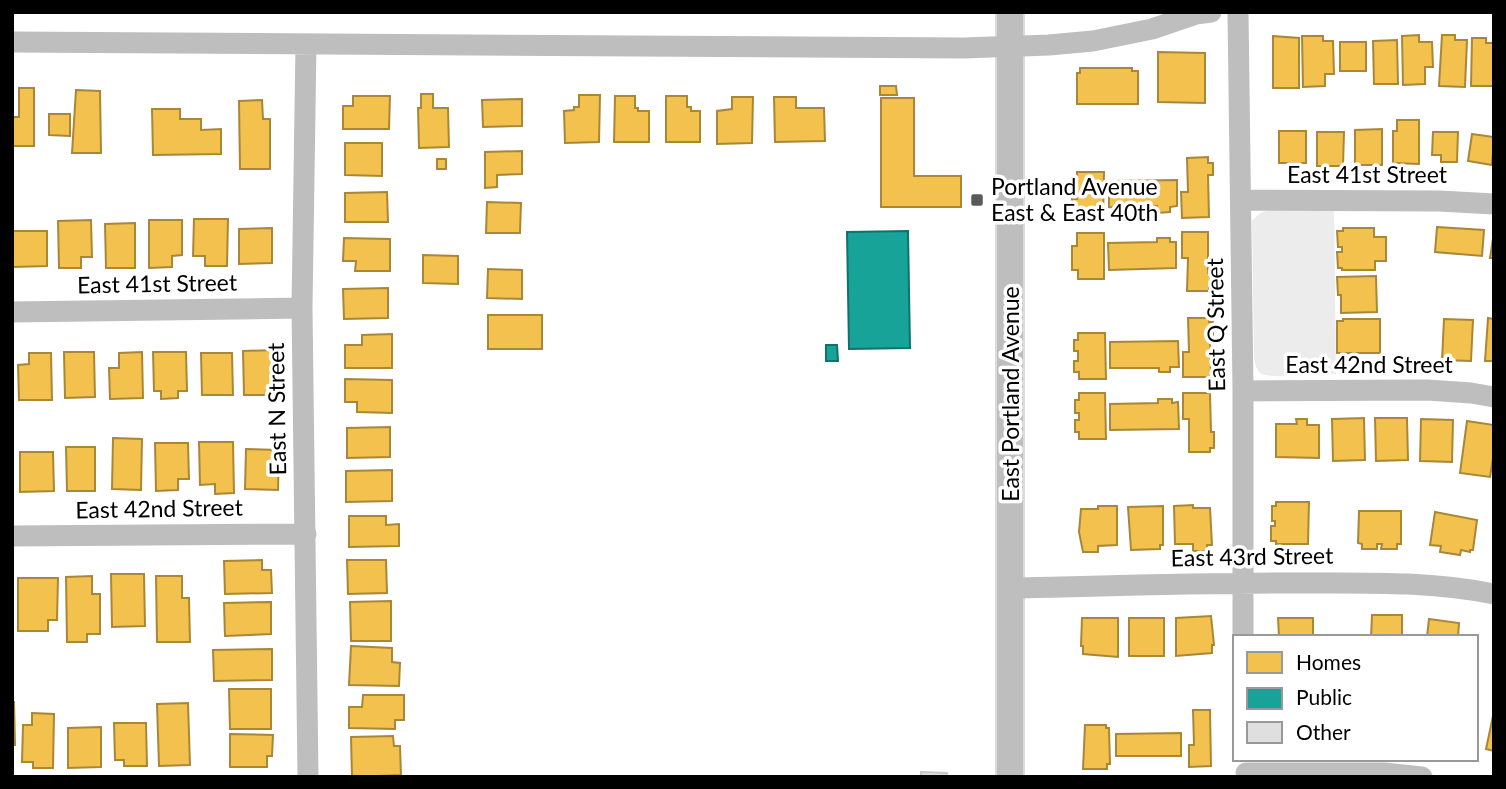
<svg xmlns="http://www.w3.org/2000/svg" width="1506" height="789" viewBox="0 0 1506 789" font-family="Lato,sans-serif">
<rect width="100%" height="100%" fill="#fff"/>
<!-- green -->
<path fill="#ececec" d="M1334,207L1336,374C1320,374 1275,379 1262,374C1256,371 1256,365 1254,360L1252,221L1260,213L1270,210Z"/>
<!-- homes -->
<path fill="#f2c14e" stroke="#a98737" stroke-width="2" d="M1419,35V42H1432L1433,67H1425V84L1403,85L1402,36Z
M1442,35H1455V40H1467L1465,87L1439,86Z
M1273,36L1299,38V88H1273Z
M1302,36H1323V41H1333L1334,74H1325V86L1303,87Z
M1472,38H1486V43H1494V86H1471Z
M1397,40L1398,84H1374L1373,41Z
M1340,42H1366V71H1340Z
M1158,52L1205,53V103L1158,102Z
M1080,68H1132V71H1138V104H1077V73H1080Z
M880,86H896L897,95H880Z
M19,88H34V146H12V117H19Z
M76,90L100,91L101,153H72Z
M421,94H433V108H448L449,147L419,148L418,108H421Z
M579,95H600L599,142L565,143L564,111L574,110V107H579Z
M353,96H390L389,129H343V106H353Z
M615,96H635V108H638V111H649V142H614Z
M666,96H687V107H691V111H700V142H666Z
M732,97H753L752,143L717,144V111L732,109Z
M774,97H796V108H824L825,141L775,142Z
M881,98H914V176H961V207H881Z
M522,99V126L483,127L482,100Z
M262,100L263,119H270V169H240L239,101Z
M152,109H180V119H201V130L221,129V154L153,155Z
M49,114H70V136L49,135Z
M1397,120H1419V164L1393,163V131H1397Z
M1382,129V165H1355V130Z
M1279,131H1306V163H1279Z
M1317,132H1344L1343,166H1317Z
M1433,132H1458L1457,162H1441V155H1432Z
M1472,134L1494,137L1492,165L1468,161Z
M345,143H382V176L345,175Z
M522,151V174L497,175V187L485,188V152Z
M1208,157V163H1213V175H1208L1209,217L1182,218L1181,192H1188L1187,158Z
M437,159H446V169H437Z
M1077,172H1104L1103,219H1077V212H1072V199H1077V193H1073V178H1077Z
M1177,180V206L1170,207V212L1157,213V206L1135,209V206H1127V209L1109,207V181Z
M387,192L388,222H345V193Z
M487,202L521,203L520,233H486Z
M194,219H228L227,266H205V256H193Z
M91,220L92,257H81V268H59L58,221Z
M149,220H182V255L172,256V267L149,268Z
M135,223V268H106L105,224Z
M1437,227L1484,230L1482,256L1435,252Z
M272,228V263L239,264V229Z
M1343,228H1374V237H1386V261H1375V270H1342V268H1338L1337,252H1342V247H1338L1337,231H1343Z
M13,231H47V266L13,267Z
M1182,232H1208V273H1214L1213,285H1209V291H1187L1188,258H1182Z
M1494,232V258H1490Z
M1077,233H1104V279H1078V270H1072V246H1077Z
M344,238L390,239V271H355L356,261H343Z
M1157,238H1170V242H1176V268L1109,270L1108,243L1157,242Z
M423,255L458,256V284L423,283Z
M488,269L522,270V299L487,298Z
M1376,276L1377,312L1341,313V295H1338L1337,277Z
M388,288V318L344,319L343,289Z
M488,315H542V349H488Z
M1188,318H1209V322H1213V337H1210L1211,377H1183V352H1189Z
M1488,318L1494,319V361H1485Z
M1343,319H1380V353H1337V321H1343Z
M1444,319L1473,320L1471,361L1442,360Z
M1078,333H1105L1106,379H1079V372H1074V361H1078V351H1074V340H1078Z
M392,334V368H345V345H362V335Z
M1178,341L1179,367H1170V372H1159V368H1110V342Z
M273,350L275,395H244L243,351Z
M64,352H94L95,397L65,398Z
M142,352L143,398L110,399L109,368H119V353Z
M153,352H186L187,391H178V398L161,399V391H154Z
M29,353H51L52,400H19L18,365L29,364Z
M201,353H232L233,395H202Z
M345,379L392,380V413L357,412V402H345Z
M1079,393H1105L1106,439H1079V432H1075V420H1079V413H1075V400H1079Z
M1183,393H1210L1211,432H1214V448H1210V452H1189V419H1183Z
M1158,399H1172V403L1178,402L1179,429L1110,430V404L1158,403Z
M1364,418L1365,460L1333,461L1332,419Z
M1375,418H1407L1408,460L1376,461Z
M1296,419H1307V425H1319V458L1276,457V424H1297Z
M1421,419L1453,420L1452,462L1420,461Z
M1467,421L1494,425V452L1490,477L1460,473Z
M390,427V457L347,458V428Z
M113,438L142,439L141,490L112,489Z
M199,442H233L234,493L215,494V484L200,485Z
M155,443H188L189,479H178V490L156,491Z
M66,447H95V491H67Z
M246,449L279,450L278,490L245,489Z
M20,452H53L54,491L20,492Z
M392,470V501L346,502V471Z
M1276,502H1309L1308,544H1276V541H1271V526H1275V521H1272V506H1276Z
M1193,505V508H1210L1212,545H1207V551H1193V544H1175L1174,506Z
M1098,506H1117V545L1098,546V552H1083L1079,532L1081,509H1098Z
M1163,506V545H1160V549L1131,550L1128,507Z
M1359,511H1401V544H1397V549H1381L1382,544H1377V549H1362V544L1358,543Z
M1435,512L1477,520L1473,550H1470V552L1461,550L1460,555L1440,552L1441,546L1430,545Z
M349,516H386V525L399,524V546L349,547Z
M262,560V570H271L272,593L225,594L224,561Z
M347,560H386L387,593L348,594Z
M111,574H144L145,626L112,627Z
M92,576V594H100V634H87V642H67L66,577Z
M156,576H182V598H189L190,642H157Z
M18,578H58L57,620H48V631H18Z
M391,601V641H351L350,602Z
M271,602V634L225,636L224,603Z
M1372,615H1402V637H1371Z
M1211,616L1214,645H1212V653L1176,656V618Z
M1082,618H1118V657L1083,654V646H1081Z
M1129,618H1164V656H1129Z
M1278,618H1313V637H1279Z
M1429,619L1459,623L1458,637H1427Z
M351,646L392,648V662L400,663L399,686L349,685Z
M272,649V680L214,681L213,650Z
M229,689H271V729H230Z
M363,695H404V720H395V729L349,728V707H362Z
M12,702H14L15,745H12Z
M188,703L190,765L159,766L157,704Z
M1193,710H1210L1211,766L1189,767V745H1194Z
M32,713L54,714L53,768H33V762H22L23,725H32Z
M1493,716H1494V751L1486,749Z
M114,723H146L147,766H124V760H115Z
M1085,725H1106V728H1109L1110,764H1107V769H1083Z
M101,727V767L68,768V728Z
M1181,733V756H1116V734Z
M230,734L273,735L272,756H267V767H230Z
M393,736L394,746H400L401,775L352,777L351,737Z"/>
<!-- public -->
<path fill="#17a398" stroke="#10726a" stroke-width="2" d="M908,231L910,348L849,349L847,232Z
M826,345H837L838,361H826Z"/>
<!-- building -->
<path fill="#dfdfdf" stroke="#c7c7c7" stroke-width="2" d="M921,772L947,773L946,777H921Z"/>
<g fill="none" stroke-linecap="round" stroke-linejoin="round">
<defs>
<path id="major" d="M1010,12V777"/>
</defs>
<!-- major casing -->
<use href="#major" stroke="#dbdbdb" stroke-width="30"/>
<!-- minor -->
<path stroke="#bebebe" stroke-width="21" d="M1238,12L1243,391V637
M12,42L964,48L1049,45L1093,41L1152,29L1196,14L1211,12
M306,44L302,308L308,777
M1241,200L1439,201L1494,204
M12,312L302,308
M1243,391L1427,390L1471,393L1494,397
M12,536L306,534
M1011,588C1106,586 1202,583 1298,583C1364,583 1429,581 1494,594
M1246,773H1384L1422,777"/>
<!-- major -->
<use href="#major" stroke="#bebebe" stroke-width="26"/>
</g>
<!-- markers -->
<rect fill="#595959" stroke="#fff" stroke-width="2.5" x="970" y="193" width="14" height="14" rx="3.5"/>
<g text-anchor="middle" stroke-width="7" stroke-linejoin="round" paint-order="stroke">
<!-- street labels -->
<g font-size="23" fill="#000" stroke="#fff">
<text x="1367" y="183">East 41st Street</text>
<text transform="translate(157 284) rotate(-1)" y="8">East 41st Street</text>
<text transform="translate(1216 325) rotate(-91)" y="8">East Q Street</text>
<text x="1369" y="373">East 42nd Street</text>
<text transform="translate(1011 394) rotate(-90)" y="8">East Portland Avenue</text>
<text transform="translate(277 409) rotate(-91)" y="8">East N Street</text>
<text transform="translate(159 509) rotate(-1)" y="8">East 42nd Street</text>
<text transform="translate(1252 557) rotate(-1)" y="8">East 43rd Street</text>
</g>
<!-- poi labels -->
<g font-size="23" fill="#000" stroke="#fff" text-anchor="start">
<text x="991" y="195">Portland Avenue<tspan x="991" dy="26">East &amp; East 40th</tspan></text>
</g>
</g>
<!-- border -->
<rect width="1506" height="789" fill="none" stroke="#000000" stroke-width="28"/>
<!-- legend -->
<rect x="1233" y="635" width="245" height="126" fill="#ffffff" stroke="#999999" stroke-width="2"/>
<rect x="1247" y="652" width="35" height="21" fill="#f2c14e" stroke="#999999" stroke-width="2"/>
<text x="1296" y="670" font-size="21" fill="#000000">Homes</text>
<rect x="1247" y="688" width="35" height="21" fill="#17a398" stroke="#999999" stroke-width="2"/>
<text x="1296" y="705" font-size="21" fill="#000000">Public</text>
<rect x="1247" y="722" width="35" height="21" fill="#dfdfdf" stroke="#999999" stroke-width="2"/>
<text x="1296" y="740" font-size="21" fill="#000000">Other</text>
</svg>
